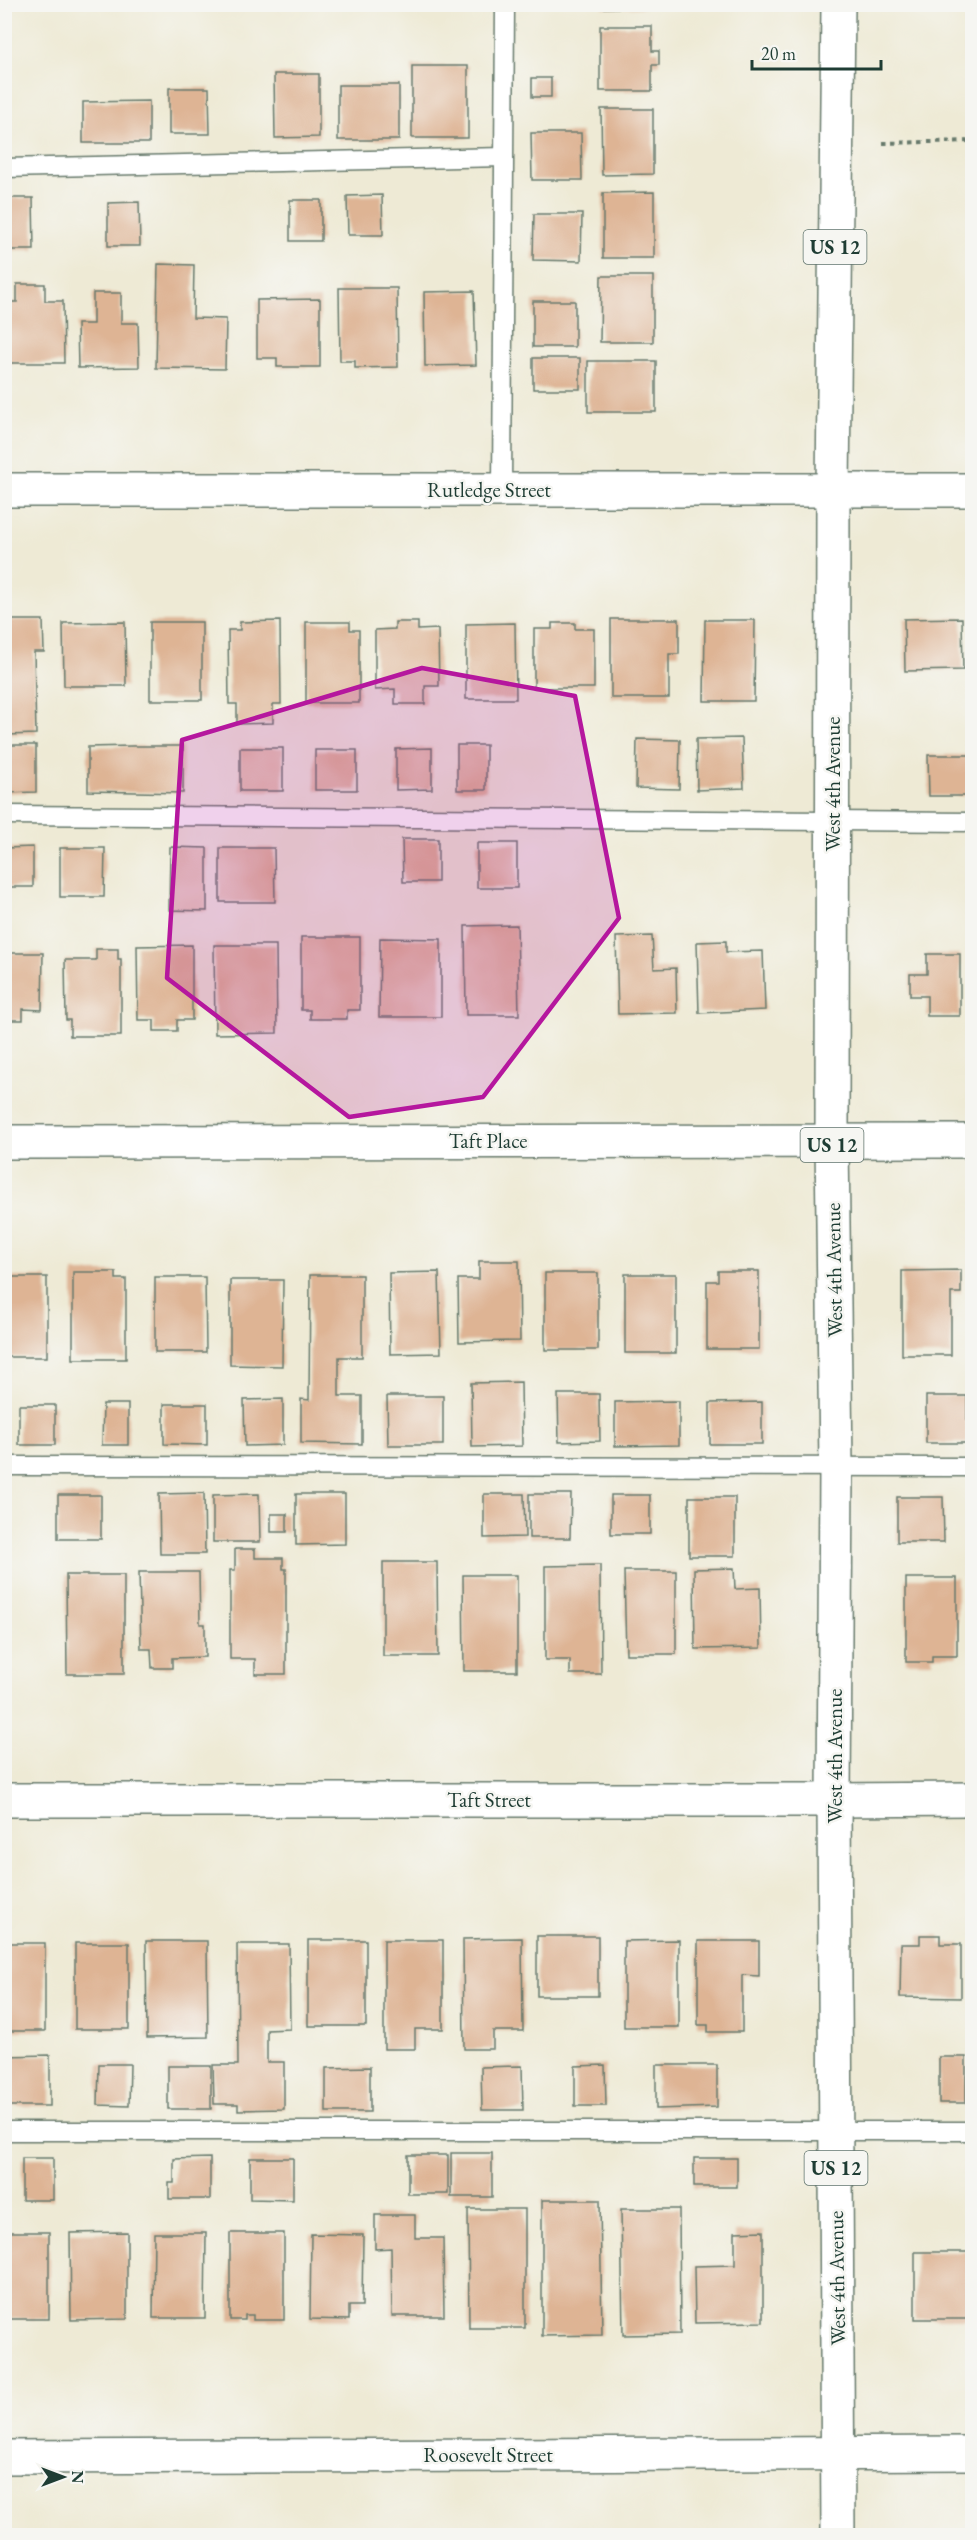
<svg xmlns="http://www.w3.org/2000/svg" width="977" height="2540" viewBox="0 0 977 2540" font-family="'EB Garamond',serif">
<rect width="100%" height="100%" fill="#f6f6f2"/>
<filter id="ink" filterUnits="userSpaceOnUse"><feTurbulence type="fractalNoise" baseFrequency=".0167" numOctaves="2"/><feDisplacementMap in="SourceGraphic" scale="12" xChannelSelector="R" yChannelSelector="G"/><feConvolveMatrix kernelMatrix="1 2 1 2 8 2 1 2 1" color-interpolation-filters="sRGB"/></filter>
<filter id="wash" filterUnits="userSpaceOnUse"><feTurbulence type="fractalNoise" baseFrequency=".008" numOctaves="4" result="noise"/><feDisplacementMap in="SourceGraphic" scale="24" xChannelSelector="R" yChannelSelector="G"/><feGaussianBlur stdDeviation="1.35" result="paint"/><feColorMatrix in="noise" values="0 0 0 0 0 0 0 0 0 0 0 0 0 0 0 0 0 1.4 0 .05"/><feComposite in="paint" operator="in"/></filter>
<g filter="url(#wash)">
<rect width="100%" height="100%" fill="#eeead5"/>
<g id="blocks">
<!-- building -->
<path fill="#deb494" d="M603,4H654V7L603,8Z
M600,26H652V51H659V65H652V91H600Z
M412,66H468V138H412Z
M274,74H319V137L275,138Z
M532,78H551V97H532Z
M338,85H399V140H338Z
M169,88H209L210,134H169Z
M149,101V143H83V102Z
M601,109H653V174L602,175Z
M531,133H581L582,180H532Z
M654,192V258H603V193Z
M382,195L383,235H348L347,196Z
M4,198H33L34,250H4Z
M290,200H321V241H290Z
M139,202L140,246H108V203Z
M534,214H582L581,261L533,260Z
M158,264L194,265L193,318L226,319L225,369L156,368Z
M601,276H653V342H600Z
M17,284H45V301H63L64,363H4V302H17Z
M339,288H397L398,367L355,368V361H340Z
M474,291L476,365L425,366L424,292Z
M93,293H121V323H138L139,367L78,368L77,324H93Z
M320,299V367H277V358H257V300Z
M533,301H575V347H533Z
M533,358H580V389H533Z
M588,361H656V412H588Z
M962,618L963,670L905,671L904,619Z
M611,619H679V654H669V698H611Z
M4,620H43L44,652H34L36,734L7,735Z
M705,620H755L754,701H704Z
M280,621L281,704H273V723L237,724V704H229L228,630H240V622Z
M125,622L126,686H64L63,623Z
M150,622H202V700H150Z
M306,622H350V630H359V703H306Z
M395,622H418V630L438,629L439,686H425V704H395V689L375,690V630L395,629Z
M515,623L516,699H466V624Z
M552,623H575V629H594V688H534V629H552Z
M742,738L744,788L697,790L696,739Z
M637,739L680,740L679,789L636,788Z
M4,745H36V792L4,793Z
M457,745H486V790H457Z
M132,746H183V793L88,791V747Z
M240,748H283V791H240Z
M432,748V789L396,790V749Z
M315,750H357V790H315Z
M928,755H972V796H929Z
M402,839H438V882H403Z
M477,843H517V888H477Z
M33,847V887H5V848Z
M170,847L207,848V911L169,910Z
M60,848H105L104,897H60Z
M220,848H274L275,902H220Z
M517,925L519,1015H466L465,926Z
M652,936L654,969L676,968L677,1013L618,1014L616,937Z
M301,937H360V1010H347V1019H310V1010H301Z
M380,938L441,939V1017H379Z
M726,941V952L763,951L765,1010L699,1013L697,942Z
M192,945V1020H177V1031H154V1020H138L137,946Z
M214,945H276L277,1033L215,1034Z
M96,949H118V959H121V1036H70V1020H66L65,960H96Z
M4,953H43L42,1010L23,1009V1020H4Z
M927,954H960V1016H927V996H910V974H927Z
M479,1261H519L520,1341L459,1342L458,1279H479Z
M961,1270V1293H951V1355H902V1271Z
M718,1271H759V1349H707V1281H718Z
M73,1272H116V1279H126V1359H73Z
M439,1272L441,1353L390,1354L389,1273Z
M545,1273H598V1350H545Z
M625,1274H676V1353H625Z
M310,1275H362V1357H339V1396H362V1444L301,1443V1399L309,1400Z
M4,1277H47V1357H4Z
M155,1277H205L206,1352H155Z
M230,1280H283L282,1366L230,1365Z
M521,1382L522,1446L472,1447L471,1383Z
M558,1394H599L600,1441L559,1442Z
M387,1396H443V1445H388Z
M926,1396H967V1443H926Z
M283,1399V1445L245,1446L244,1400Z
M679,1401V1445L615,1446V1402Z
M762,1402V1444H710V1403Z
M103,1404H128V1445H102Z
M164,1404H207V1445L164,1444Z
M19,1405H55V1445H19Z
M204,1493L205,1554H160L159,1494Z
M259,1494L260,1542H213V1495Z
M296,1494H345V1544L296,1545Z
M484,1494H524L525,1537L484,1538Z
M529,1494H571L570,1538H529Z
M58,1495H101V1539H58Z
M611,1495H650V1534H611Z
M689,1497H735V1556H689Z
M897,1497H943L944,1542H897Z
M271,1514H287V1532H271Z
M235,1549H255V1558H283V1569H286V1674H255V1659H230V1570H235Z
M383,1562H437L438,1656H383Z
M600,1565L601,1674H570V1660H545V1566Z
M734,1568L735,1589L760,1588L761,1648L695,1649L694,1569Z
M624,1571H676V1654H626Z
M139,1572H199L200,1624H205V1657L172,1658V1668H152L151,1649H141Z
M66,1575H124V1674H67Z
M463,1575H517V1671H464Z
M906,1578H957V1656H932V1662H906Z
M920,1935H940V1944H961V1998L900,1997L901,1944H920Z
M537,1936H598V1996H537Z
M522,1938L523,2031H493V2049H464L463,1939Z
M308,1940H366V2026H308Z
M384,1940H443V2029H415V2049H384Z
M679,1940V2027H624V1941Z
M146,1941H207L208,2037L147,2038Z
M698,1941H759V1976L742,1975V2032H708V2025H698Z
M4,1943H45V2031H4Z
M75,1943H129V2029H75Z
M237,1944H289L290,2029L267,2030V2062H284V2109L238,2110V2104H214L213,2065H238Z
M50,2055V2106H4V2056Z
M939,2057H966V2103H939Z
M99,2064H130L129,2106L98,2105Z
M605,2065L606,2106H575V2066Z
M656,2065H717V2107L656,2109Z
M168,2066H211V2109H168Z
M522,2066L523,2110H482L481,2067Z
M370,2067V2112H326V2068Z
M451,2153H492V2197H451Z
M408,2155H448V2194H408Z
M22,2158H53V2200H22Z
M210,2158V2199H169V2183H174V2159Z
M250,2158H293V2200L250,2199Z
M694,2158H737V2187H694Z
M542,2200H600L602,2335L542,2336Z
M468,2209H525V2328H469Z
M621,2209H679L680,2334L623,2335Z
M375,2215H415V2238H443L444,2316H392L391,2248L375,2249Z
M763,2231V2322L695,2323L694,2266L735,2265V2232Z
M4,2232H49V2319H4Z
M127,2232V2319L71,2320L70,2233Z
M154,2233H206L205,2318H153Z
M230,2233H284V2320H253V2315H245V2320H230Z
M311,2234L363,2235L362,2306H349V2320L310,2319Z
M915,2252H972V2319H915Z"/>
</g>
</g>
<g filter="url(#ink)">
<use href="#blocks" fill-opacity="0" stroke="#677a6c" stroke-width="1.5"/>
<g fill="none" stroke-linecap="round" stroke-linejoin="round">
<defs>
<path id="lane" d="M4,168L504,157
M502,489L505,4
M4,815L972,822
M4,1466L972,1467
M4,2131H972"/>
<path id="street" d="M4,490H972
M4,1142L972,1141
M834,1800L972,1799
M4,2457L972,2453"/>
<path id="secondary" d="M4,1800H834"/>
<path id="primary" d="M838,2536L834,1800L836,1467L832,1141L833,490L838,4"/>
</defs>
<!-- lane casing -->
<use href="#lane" stroke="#677a6c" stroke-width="21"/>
<!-- street casing -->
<use href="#street" stroke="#677a6c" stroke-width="36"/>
<!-- secondary casing -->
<use href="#secondary" stroke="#677a6c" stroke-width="36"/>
<!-- primary casing -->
<use href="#primary" stroke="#677a6c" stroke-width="36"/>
<!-- path -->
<path stroke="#677a6c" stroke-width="4" stroke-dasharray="4.5 4.5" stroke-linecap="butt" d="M883,143L972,141"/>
<!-- lane -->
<use href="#lane" stroke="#fff" stroke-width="18"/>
<!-- street -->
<use href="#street" stroke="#fff" stroke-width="33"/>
<!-- secondary -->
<use href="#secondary" stroke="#fff" stroke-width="33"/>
<!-- primary -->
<use href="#primary" stroke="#fff" stroke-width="33"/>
</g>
</g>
<!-- marked area -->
<path fill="#b5179e" fill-opacity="0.2" stroke="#b5179e" stroke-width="4.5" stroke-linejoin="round" d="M422,668L575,696L619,918L483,1097L349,1117L167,978L182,740Z"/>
<g text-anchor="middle" stroke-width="5" stroke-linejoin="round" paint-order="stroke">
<!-- shield labels -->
<g fill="#f6f6f2" stroke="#60746d" stroke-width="1.5">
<rect x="803.5" y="230" width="63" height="34" rx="4.5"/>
<rect x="800.5" y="1128" width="63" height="34" rx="4.5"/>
<rect x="804.5" y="2151" width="63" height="34" rx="4.5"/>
</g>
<g font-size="20" font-weight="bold" fill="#1f3d34">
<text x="835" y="254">US 12</text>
<text x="832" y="1152">US 12</text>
<text x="836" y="2175">US 12</text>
</g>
<!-- street labels -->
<g font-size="21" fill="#1f3d34" stroke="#f6f6f2">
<text x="489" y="497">Rutledge Street</text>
<text transform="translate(833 784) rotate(-90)" y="7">West 4th Avenue</text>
<text x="488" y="1148">Taft Place</text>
<text transform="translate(834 1270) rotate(-91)" y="7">West 4th Avenue</text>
<text transform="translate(835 1756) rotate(-90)" y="7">West 4th Avenue</text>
<text x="489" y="1807">Taft Street</text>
<text transform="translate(837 2278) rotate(-91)" y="7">West 4th Avenue</text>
<text x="488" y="2462">Roosevelt Street</text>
</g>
</g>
<!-- margin -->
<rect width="977" height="2540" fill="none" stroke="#f6f6f2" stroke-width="24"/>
<!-- north arrow -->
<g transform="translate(63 2477) rotate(90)" stroke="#f6f6f2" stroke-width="4.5" paint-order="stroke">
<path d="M0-4.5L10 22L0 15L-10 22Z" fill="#1f3d34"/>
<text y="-9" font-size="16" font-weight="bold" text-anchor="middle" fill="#1f3d34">N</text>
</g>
<!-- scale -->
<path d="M752 60v9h129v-9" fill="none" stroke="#1f3d34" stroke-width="3"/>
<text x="761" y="60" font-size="18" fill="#1f3d34" stroke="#f6f6f2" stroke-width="4.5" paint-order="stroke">20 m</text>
</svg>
